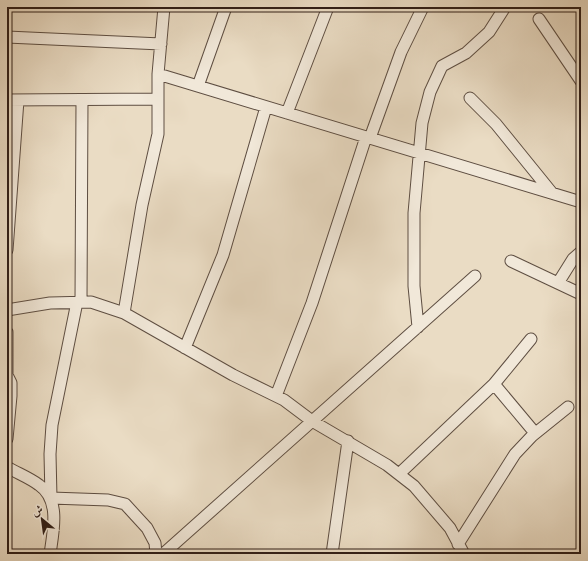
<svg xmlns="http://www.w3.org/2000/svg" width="588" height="561" viewBox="0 0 588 561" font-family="Alegreya,Amiri,serif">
<rect width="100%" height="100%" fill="#eadcc4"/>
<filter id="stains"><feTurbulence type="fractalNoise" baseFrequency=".005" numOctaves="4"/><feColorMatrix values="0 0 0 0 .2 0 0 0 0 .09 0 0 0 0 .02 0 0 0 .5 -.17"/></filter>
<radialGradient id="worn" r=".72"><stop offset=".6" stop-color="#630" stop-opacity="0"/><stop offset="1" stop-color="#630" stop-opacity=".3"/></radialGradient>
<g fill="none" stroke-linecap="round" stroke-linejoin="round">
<defs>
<path id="street" d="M539,19L581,81
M7,37L161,44
M158,74L581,202
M198,86L226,7
M470,98L496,124L552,193
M7,100L158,99
M287,113L328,7
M370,138L401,52L423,7
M7,250L18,100
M511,261L581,294
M558,283L573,259L581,252
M77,302L52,425L50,454L51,498L108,500L125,504L147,528L155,543L156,554
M81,302L82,100
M7,310L50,303L91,302L124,313L233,375L284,400L312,421L387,465L414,486L450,528L464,554
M124,313L142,205L158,134V74L164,7
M418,327L414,286V213L422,123L430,92L442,66L466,53L489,32L505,7
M7,332V375L11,383V396L7,439
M531,339L494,384L535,433
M185,348L223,255L266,107
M276,396L312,303L366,137
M7,467C17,473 30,478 39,485C61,500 53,532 50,554
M399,474L494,384
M458,544L515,454L532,436L568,407
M163,554L475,276
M332,554L348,441"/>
</defs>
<!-- street casing -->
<use href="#street" stroke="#5e4e42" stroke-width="13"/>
<!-- street -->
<use href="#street" stroke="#f1e8d9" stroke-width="11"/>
</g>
<!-- margin -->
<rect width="588" height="561" fill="none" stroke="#eadcc4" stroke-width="24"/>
<rect x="8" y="8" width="572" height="545" fill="none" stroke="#301e17" stroke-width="2"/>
<rect x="12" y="12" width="564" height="537" fill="none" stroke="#301e17"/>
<!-- north arrow -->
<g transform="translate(42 519) rotate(331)" stroke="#f1e8d9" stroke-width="3" paint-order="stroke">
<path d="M0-3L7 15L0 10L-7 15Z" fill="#301e17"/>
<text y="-6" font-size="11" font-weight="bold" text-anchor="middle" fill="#301e17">ش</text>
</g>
<rect width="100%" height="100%" filter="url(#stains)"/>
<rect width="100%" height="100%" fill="url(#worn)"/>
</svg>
